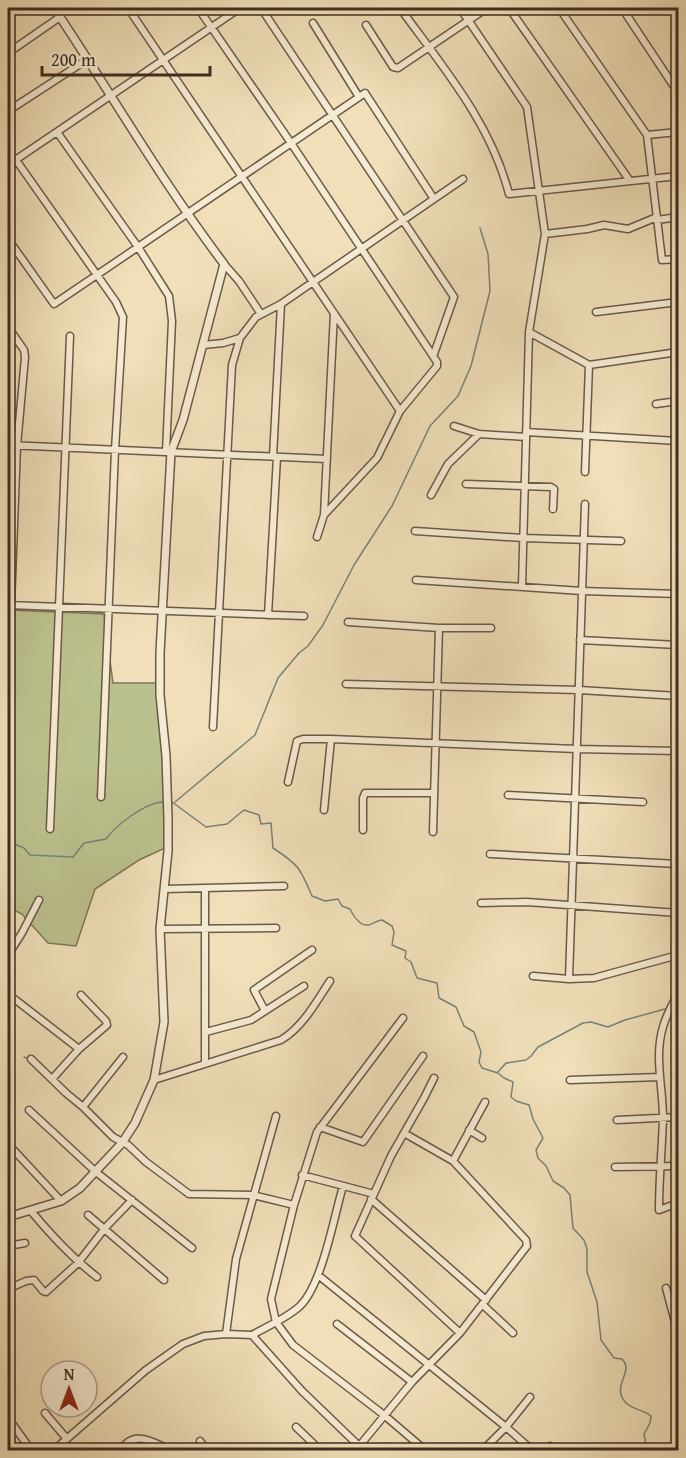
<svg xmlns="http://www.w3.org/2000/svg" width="686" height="1458" viewBox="0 0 686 1458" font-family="'Gentium Book Plus',serif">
<rect width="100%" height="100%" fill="#f0dfb9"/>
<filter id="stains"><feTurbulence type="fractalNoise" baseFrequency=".00333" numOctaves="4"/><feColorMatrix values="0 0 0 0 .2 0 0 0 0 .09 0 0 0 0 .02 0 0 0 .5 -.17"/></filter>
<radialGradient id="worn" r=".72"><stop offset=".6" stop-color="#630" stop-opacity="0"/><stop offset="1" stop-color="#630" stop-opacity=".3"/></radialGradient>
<!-- green -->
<path fill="#bbc18e" stroke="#7d7758" stroke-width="1.5" d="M8,610L104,614L113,683H156L165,777V848L139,860L95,889L76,946L48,943L22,914L8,907V892L12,886L8,882Z"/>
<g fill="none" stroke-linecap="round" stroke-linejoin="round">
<!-- stream -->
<path stroke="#768378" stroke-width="1.5" d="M172,802L206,827L227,824L244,810L259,815L261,824L271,823L273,848C299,865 300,868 312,896L325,901L338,899L342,906L350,909C353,915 359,926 368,925C373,925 376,920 382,920L392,926L394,932L392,945L406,951L405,958L411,962L417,978L437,983L439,998L456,1007L464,1026L474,1032L481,1052L479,1062L482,1068L498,1073L504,1078L513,1082L511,1097L516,1101L529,1105L533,1119L543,1138L536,1150L538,1158L546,1166L553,1181L564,1188L570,1195L573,1228L584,1240L587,1249V1272L597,1302L601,1340L614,1358L622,1359C635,1372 610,1386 626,1403C634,1410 644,1410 651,1416L650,1423L644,1434L647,1450
M175,802L255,735L278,678L299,653L308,646L323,625L354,565L392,506L430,426L458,396L471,366L490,291L488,254L480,228
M8,841L24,848L30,855L73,857L84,843L106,839C116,825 146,802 164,802
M676,1005H678
M24,1057L29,1059
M498,1072L506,1063L526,1060L531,1056L538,1047L583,1023L591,1022L608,1027L625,1020L665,1009"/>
<defs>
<path id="minor" d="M128,8L400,411
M198,8L291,143L437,362V366L400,411L377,458L324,515
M261,8L454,297L434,354
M400,8C442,66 491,123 509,194L678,176
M460,8L527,107L545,234L529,332L522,586
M509,8L630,181
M559,8L647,135L662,260L678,259
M622,8L673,85L678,90
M313,23L359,97
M366,25L393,67L398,68L487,8
M8,53L60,17
M8,111L88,59
M57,132L138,247L169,296L172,321L166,452
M647,135L678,132
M16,160L116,302L123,317L115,450L101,797
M8,165L240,8
M657,220L678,217
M545,234L587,229L604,225L628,229L657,217
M8,239L54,304L365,93L434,199
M224,264L239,281L261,314
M596,312L678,302
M8,327L24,350L25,357L17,446L8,684
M529,332L589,365L678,352
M203,345L223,343L240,338L256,317L281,304L463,179
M656,404L678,401
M454,426L479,434L526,437
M526,432L678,441
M8,445L327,459
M273,457L281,304
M585,472L589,365
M466,484L551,487L554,489L553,509
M431,495L448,464L479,434
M415,531L523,538L621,541
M317,537L324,515L334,313
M416,580L582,591L678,594
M8,605L304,616
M268,615L277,457
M348,622L439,628H491
M580,640L678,645
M346,684L579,690L678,696
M213,727L232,365L240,338
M288,782L297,741L303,739H331
M508,795L643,802
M324,810L331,739L577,749L678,751
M50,829L70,336
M363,830V798L365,793H434
M433,832L439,628
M490,854L678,864
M164,889L284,886
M205,889V1063
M481,903L527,902L678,913
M160,929L276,928
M8,955L22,933L39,900
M533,976L569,979L594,978L678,955
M569,979L585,504
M678,993C673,1004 666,1015 663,1027C654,1056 663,1088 663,1118C662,1149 659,1179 659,1210L678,1203
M8,994L79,1049
M265,1011L254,990L312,950
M403,1018L317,1132L294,1205L271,1299L276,1322L293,1345L384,1415L425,1450
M206,1032L251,1020L304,986
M31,1059L66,1093L83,1107L113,1137L128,1145L146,1162L189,1194L253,1195L294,1205
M53,1078L79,1049L107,1025L106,1021L81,995
M434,1078L424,1098L391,1156L355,1236L460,1333
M154,1080L281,1040C303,1027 316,1002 330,981
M570,1080L660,1077
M83,1107L123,1057
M29,1110L96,1172L192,1248
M617,1120L678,1117
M320,1127L363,1142L423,1056
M469,1130L482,1138
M8,1144L61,1201
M453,1161L485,1102
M615,1167L678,1166
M302,1175L374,1194
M371,1199L486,1300
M31,1211C51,1235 72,1258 97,1277
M88,1215L164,1280
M8,1246L25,1243
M318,1275L506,1427L532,1450
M666,1288L678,1333
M8,1289L26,1281L34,1280L43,1291L46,1292L78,1263L105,1228L132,1200
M483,1305L513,1333
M337,1324L412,1382
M226,1334L236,1259L276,1116
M252,1335C268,1326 287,1318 300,1306C322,1285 334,1217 343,1186
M45,1413L67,1439
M8,1418L31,1450
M296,1427L320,1450
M200,1441L207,1450
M54,1450L146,1370L183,1344L204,1336L226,1334L252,1335L302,1391L359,1446
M121,1450C132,1433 146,1438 162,1446
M356,1450L412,1382L460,1333L527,1246L526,1240L453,1161L404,1133
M483,1450L506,1427L530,1397
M545,1450L550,1446"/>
<path id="tertiary" d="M8,1217L61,1201L80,1188L122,1143L135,1123L154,1080L164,1022L160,929L168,851V819L166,756L160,695V653L171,452L183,420L224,264C162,182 111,93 54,8"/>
</defs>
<!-- minor casing -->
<use href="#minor" stroke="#6b5a48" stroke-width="9"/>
<!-- tertiary casing -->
<use href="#tertiary" stroke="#6b5a48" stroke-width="10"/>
<!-- minor -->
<use href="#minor" stroke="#f5ead2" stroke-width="6"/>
<!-- tertiary -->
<use href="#tertiary" stroke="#f5ead2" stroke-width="7"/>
</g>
<!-- margin -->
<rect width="686" height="1458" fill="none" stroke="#f0dfb9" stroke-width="30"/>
<rect x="9" y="9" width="668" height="1440" fill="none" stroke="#3f2d22" stroke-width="3"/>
<rect x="15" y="15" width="656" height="1428" fill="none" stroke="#3f2d22" stroke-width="1.5"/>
<!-- north arrow -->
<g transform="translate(69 1389)"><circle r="28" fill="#f5ead2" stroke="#ac9e8c" stroke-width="1.5"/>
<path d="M0-4.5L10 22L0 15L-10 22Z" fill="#8f2418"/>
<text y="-9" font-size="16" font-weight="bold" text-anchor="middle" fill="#3f2d22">N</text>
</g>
<!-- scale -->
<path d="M42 66v9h168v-9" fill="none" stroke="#3f2d22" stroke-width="3"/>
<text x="51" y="66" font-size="18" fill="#3f2d22" stroke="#f5ead2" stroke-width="4.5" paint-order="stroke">200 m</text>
<rect width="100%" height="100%" filter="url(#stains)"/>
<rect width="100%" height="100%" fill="url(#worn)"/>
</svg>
